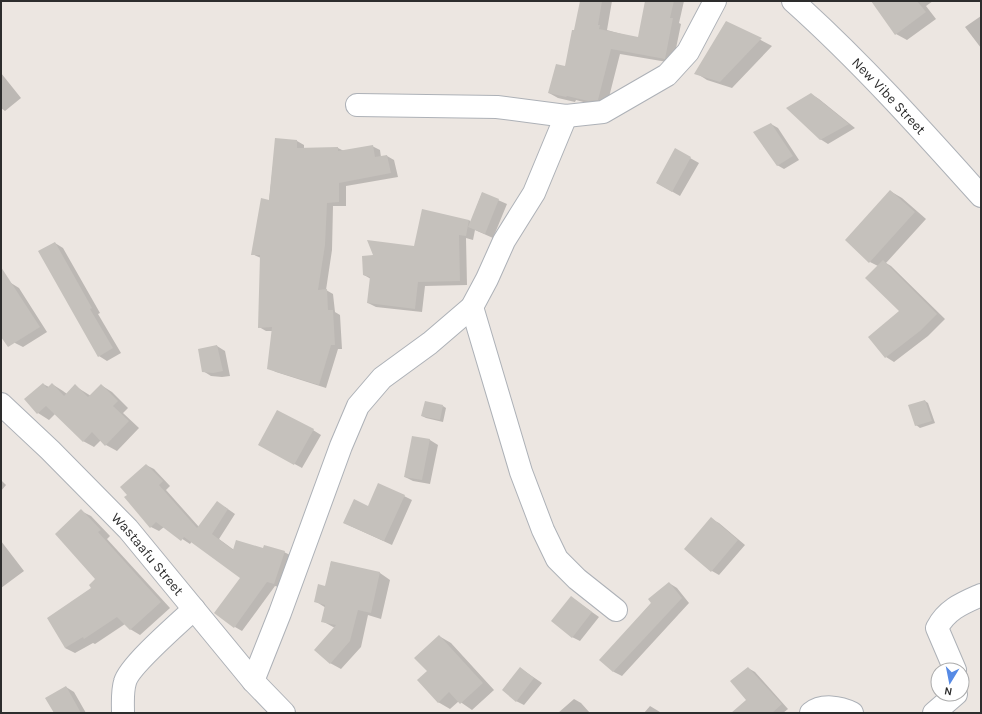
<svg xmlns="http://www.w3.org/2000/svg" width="982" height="714" viewBox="0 0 982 714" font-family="Karla,sans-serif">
<rect width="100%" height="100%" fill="#ece6e1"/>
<!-- shadow -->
<path fill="#0003" d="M581,1H612L607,30L639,39L646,1H684L679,23L681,24L673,63L620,54L607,105L598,106L576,100L575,102L558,98L549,93L566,68L575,31Z
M872,1H933L926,6L936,19L907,40L896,34Z
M981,16V48L965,27Z
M726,22L772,46L732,88L707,80L696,73Z
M1,73L21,98L5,111L1,108Z
M811,94L819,99L855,128L828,144L820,139Z
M771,124L778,128L799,160L784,169L777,165Z
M276,139L297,141L304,145V149L338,148L344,151L372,146L380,150L381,157L387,156L394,160L398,177L346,186V206H333L332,250L326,290L333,294L335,312L340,315L342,349H338L326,388L276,372L268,368L273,331H266L259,327L261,258L252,254L269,201Z
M676,150L699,163L680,196L657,183Z
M890,191L902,198L926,219L886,263L891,266L945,319L928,336L894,362L886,357L901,311L878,266L870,262Z
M482,193L507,204L493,238L475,230L473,240L466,238L467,285L425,286L422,312L376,307L368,303L371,279L364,275L374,256L414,247L469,220L471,222Z
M55,243L63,248L100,313L98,314L121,353L107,361L99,356Z
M11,283L19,288L47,332L23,347L15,343L1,322V289Z
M217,346L225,351L230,376L222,377L211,376L203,371Z
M43,384L49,387L52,384L63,391L67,394L75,386L91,396L101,385L112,392L128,408L123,413L139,428L117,451L106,445L101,440L94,447L83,441L56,413L49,420L38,413Z
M925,401L928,403L935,423L920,428L916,425Z
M443,406L446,408L443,422L426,418L422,416Z
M313,430L321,435L302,468L267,449Z
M413,437L430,440L438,445L430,484L413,481L405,477Z
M146,465L154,469L170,486L166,490L199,527L225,507L235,514L219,539L234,550H264L284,552L292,556L282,588L275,586L242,631L235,627L242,578L192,541L190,544L164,527L159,531L151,527L128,495Z
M1,480L6,485L1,491Z
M404,496L412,500L392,545L344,523L368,507Z
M81,511L91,516L110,536L107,539L170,608L140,635L130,629L125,624L95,644L93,643L75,653L65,648L97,579Z
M711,519L719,523L745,545L719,575L712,571Z
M1,541L24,571L1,588Z
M331,562L380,573L390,580L381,619L368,615L361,647L341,669L330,663L335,628L322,621L326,608L315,601L326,587Z
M669,583L677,588L689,603L622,676L614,672L601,660Z
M571,597L599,617L580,641L572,637Z
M439,636L451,643L494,690L472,710L459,701L450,709L438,702L428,671Z
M520,668L542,683L524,705L516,701Z
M748,668L755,672L788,709L783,713H733L747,700Z
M66,687L74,692L86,713H55Z
M574,699L581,703L590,713H558Z
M650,706L660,712L661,713H644Z"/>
<!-- building -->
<path fill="#c5c1bc" d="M580,1H602L598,25H600L599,29L638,37L645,1H674L670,18H673L665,59L611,49L598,100L588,101L567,96L566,97L548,93L556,64L565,66L572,30H574Z
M871,1H917L926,12L895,35Z
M726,21L762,38L720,82L694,74Z
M811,93L849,124L820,140L786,108Z
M771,123L793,156L777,166L753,132Z
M275,138L297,140V148L338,147V151L373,145L375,157L387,155L391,173L339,183V202L327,203L325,245L318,290L327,289L328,310H333L335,345H331L319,385L267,369L272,327L258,328L260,255H251L261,198L269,200Z
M675,148L691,157L672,192L656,183Z
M890,190L915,212L869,263L845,240Z
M482,192L499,199L485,234L468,227Z
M422,209L469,220L466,236L459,235L460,281L418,282L415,309L367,303L370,277L363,275L362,256L373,255L367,240L414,246Z
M55,242L92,308L90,309L113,348L98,357L38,251Z
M883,260L937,314L920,331L885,358L868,337L899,311L865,278Z
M1,267L40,327L8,347L1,337Z
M217,345L223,371L213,373L202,372L198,349Z
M43,383L47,388L52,383L64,396L75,384L88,397L101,384L118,401L113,406L129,421L105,446L92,432L83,442L46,406L37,414L24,399Z
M925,400L932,421L915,426L908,405Z
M425,401L443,405L440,420L421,416Z
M277,410L314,429L294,465L258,445Z
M412,436L430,439L422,480L404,477Z
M146,464L163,481L159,485L197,528L217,501L228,509L212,534L233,550L236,540L263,548L264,545L285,551L274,584L267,582L234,628L214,613L240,578L184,537L181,541L156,522L150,528L124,497L127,495L120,487Z
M378,483L405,495L384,541L343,523L354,499L368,506Z
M81,509L101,530L98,532L161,602L130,630L117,617L84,639L83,637L65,648L47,618L91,588L89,585L95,579L55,534Z
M711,517L738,540L711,572L684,549Z
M331,561L380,572L371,613L358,610L350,641L330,664L314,650L336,625L321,622L325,605L314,602L318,584L325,586Z
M669,582L682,598L613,672L599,660L651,603L648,599Z
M571,596L592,612L572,638L551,621Z
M439,635L483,683L460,704L449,692L438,703L417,680L427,671L414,658Z
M520,667L534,678L516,702L502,690Z
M748,667L782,704L772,713H731L746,700L730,681Z
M66,686L81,713H54L45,698Z"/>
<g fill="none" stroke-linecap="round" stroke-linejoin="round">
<defs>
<g id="minor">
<path id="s1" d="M793,1C860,61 921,129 981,196"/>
<path d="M357,105L497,107L566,116L603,112L667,75L688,52L715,1"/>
<path d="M472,307L521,472L543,530L557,559L577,579L616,610"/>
<path id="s2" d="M1,404L50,450L128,529L253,681L284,713"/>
<path d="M955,670L937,628C947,609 963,603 981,595"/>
<path d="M253,681L280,613L341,446L358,406L382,378L430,343L472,307L487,279L504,241L534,193L566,116"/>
<path d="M123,713C123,703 122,692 125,682C129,666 179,623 194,609"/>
<path d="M811,713C822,704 840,707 852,713"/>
<path d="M934,713L956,694"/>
</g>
</defs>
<!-- minor casing -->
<use href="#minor" stroke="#adb1b7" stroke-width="24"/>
<!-- minor -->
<use href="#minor" stroke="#fff" stroke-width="22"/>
</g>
<g text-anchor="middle" stroke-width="3" stroke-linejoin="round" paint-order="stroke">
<!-- street labels -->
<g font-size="14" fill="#2d2d2d" stroke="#fff">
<text dy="5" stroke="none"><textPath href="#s1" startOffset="135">New Vibe Street</textPath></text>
<text dy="5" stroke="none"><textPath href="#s2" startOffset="210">Wastaafu Street</textPath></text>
</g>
</g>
<!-- border -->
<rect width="982" height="714" fill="none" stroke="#2d2d2d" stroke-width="4"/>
<!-- north arrow -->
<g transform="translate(950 682) rotate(190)"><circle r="19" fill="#ffffff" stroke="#ababab"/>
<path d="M0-3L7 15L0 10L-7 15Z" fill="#568ae5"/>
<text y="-6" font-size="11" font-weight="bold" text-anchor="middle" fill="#2d2d2d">N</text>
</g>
</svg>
